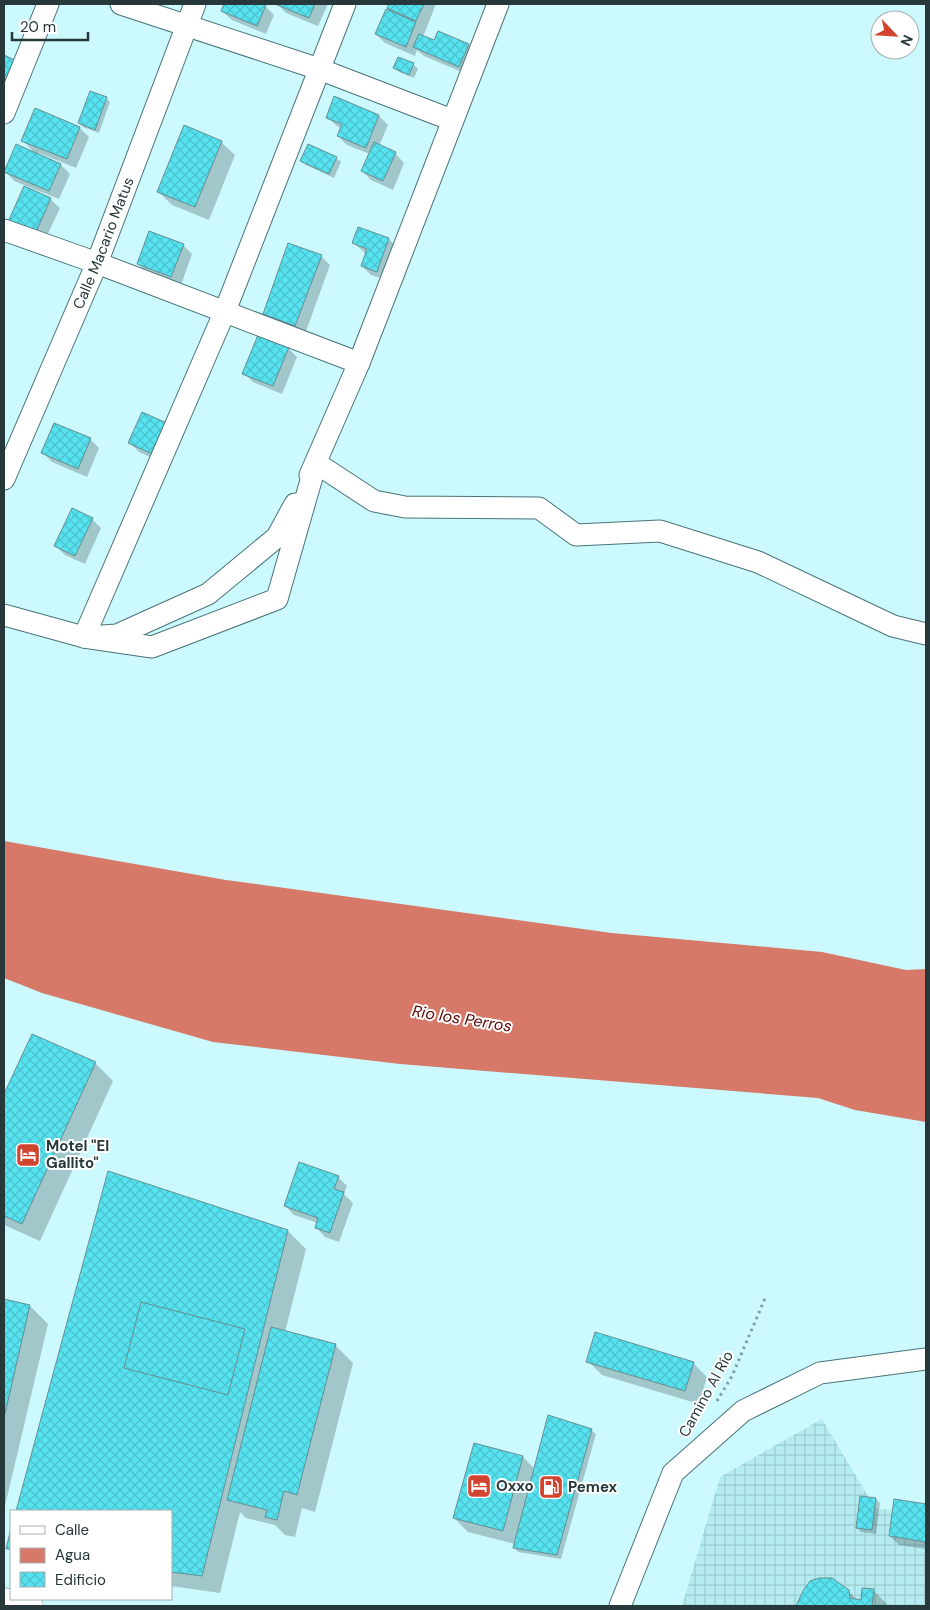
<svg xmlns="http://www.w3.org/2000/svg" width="930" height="1610" viewBox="0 0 930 1610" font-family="'DM Sans',sans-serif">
<defs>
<pattern id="industrial-grid" width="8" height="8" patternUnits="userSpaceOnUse" patternTransform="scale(1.25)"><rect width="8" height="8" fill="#b5ecf1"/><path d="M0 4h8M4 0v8" fill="none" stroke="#9ccbcf"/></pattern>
<pattern id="building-cross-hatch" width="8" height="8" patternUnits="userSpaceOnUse" patternTransform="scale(1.25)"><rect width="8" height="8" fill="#56e2ef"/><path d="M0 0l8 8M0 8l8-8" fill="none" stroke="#4bc3ce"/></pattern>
</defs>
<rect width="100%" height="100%" fill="#cbf9fd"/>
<!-- industrial -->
<path fill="url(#industrial-grid)" d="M822,1419L875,1508L926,1514V1606H682L720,1477Z"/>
<!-- water -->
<path fill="#d67968" d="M4,841L226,880L612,933L822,952L906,970L926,969V1122L855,1110L818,1098L400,1064L213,1042L42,993L4,978Z"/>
<!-- shadow -->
<path fill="#0003" d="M225,4H260L265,6L274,15L266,34L232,20L222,11Z
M277,4H328L318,26L286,13Z
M390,4H436L423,37L434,41L468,45L477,55L469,75L424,56L417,50L415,56L385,43L376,34Z
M399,58L414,65L418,69L414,78L399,72L395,67Z
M106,98L110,102L99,133L83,127L79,123Z
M379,116L388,125L379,146L395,153L404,163L393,190L371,180L362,171L370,154L347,145L338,136L341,128L337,126L327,117Z
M80,128L89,137L76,168L39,153L38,155L61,165L70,174L59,199L14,181L5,171L36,154L23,141Z
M221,142L235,155L209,220L172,205L158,191Z
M336,158L341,162L334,178L306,165L301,161Z
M50,199L60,208L44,242L19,231Z
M359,229L389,239L398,249L386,280L371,275L362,266L366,254L354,243Z
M183,245L192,254L181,285L147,273L138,264Z
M321,256L330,265L305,334L273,323L264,314Z
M288,348L297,357L282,394L253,382L244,373Z
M179,435L166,464L139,452L130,443Z
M90,439L99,448L87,477L52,462L43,453Z
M92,519L101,528L85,564L65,555L56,546Z
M33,1036L95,1063L113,1081L40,1241L4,1225V1097Z
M109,1172L288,1231L306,1249L285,1332L335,1345L353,1363L315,1512L302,1508L295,1537L285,1535L275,1525L246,1518L240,1512L220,1593L171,1586V1511H17Z
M338,1177L347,1186L344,1194L353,1203L339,1242L325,1237L316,1227L318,1223L294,1215L285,1206Z
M4,1300L30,1306L48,1324L4,1510Z
M588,1361L693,1363L707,1377L699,1404L602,1375Z
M591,1430L596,1434L561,1559L518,1552L514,1547L515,1544L468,1532L454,1518L475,1444L523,1457L535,1469Z
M876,1499L880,1503L876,1534L861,1532L857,1527Z
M896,1500L926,1505V1549L899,1545L890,1536Z
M873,1590L887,1604V1606H797L804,1592L848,1591L857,1600L862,1601Z"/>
<!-- building -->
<path fill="url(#building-cross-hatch)" stroke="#648f93" d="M224,4H263L266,5L257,26L221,11Z
M275,4H315L309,18Z
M389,4H424L416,21L387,8Z
M386,9L416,22L406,47L375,34Z
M438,31L469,44L459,67L413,47L419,34L434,40Z
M4,55L19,62L4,97Z
M398,57L414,63L409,75L393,68Z
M90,91L107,97L95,130L78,123Z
M334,96L379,115L366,148L337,136L342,124L326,118Z
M35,108L80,127L67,159L21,141Z
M184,125L222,141L195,207L157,192Z
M374,142L396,152L383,181L361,171Z
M16,144L61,164L49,191L4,172Z
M308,144L337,157L329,174L300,161Z
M24,186L51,198L35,234L8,222Z
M358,227L389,238L377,272L361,266L367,249L352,243Z
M149,231L184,244L171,277L137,264Z
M288,243L322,255L295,326L263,314Z
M258,335L289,347L273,386L242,374Z
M142,412L171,425L157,456L128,443Z
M54,423L91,438L78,469L41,453Z
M72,508L93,518L75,556L54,546Z
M32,1034L96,1062L22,1224L4,1216V1094Z
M299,1162L339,1176L334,1189L344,1192L330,1233L315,1228L318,1218L284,1206Z
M108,1171L288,1230L202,1576L171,1572V1511H16Z
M4,1299L30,1305L4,1418Z
M141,1302L245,1329L228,1395L124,1368Z
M271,1327L336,1344L297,1495L284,1491L277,1520L265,1517L267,1510L227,1500Z
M595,1332L694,1362L685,1391L586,1362Z
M548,1415L592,1429L557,1555L513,1548Z
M474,1443L523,1456L503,1531L453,1518Z
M860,1496L876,1498L872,1530L856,1528Z
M894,1499L926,1504V1542L889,1536Z
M11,1528V1549H6Z
M819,1578H832L849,1590L850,1598L861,1600L862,1588L874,1589L872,1606H796L803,1591L810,1581Z"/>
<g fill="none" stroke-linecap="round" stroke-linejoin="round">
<defs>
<g id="street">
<path d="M121,4L319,69L452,120"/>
<path d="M4,113L48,4"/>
<path d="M4,230L97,263L359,363"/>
<path d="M310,475L359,363L498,4"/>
<path id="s1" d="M4,479L97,263L195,4"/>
<path d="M4,615L84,637L152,647L277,599L316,463L374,501L405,507L539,508L576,535L660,531L758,562L893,626L926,634"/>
<path d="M102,636L117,635L208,594L277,537L295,504"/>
<path d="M84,637L225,311L345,4"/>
<path d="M620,1606L673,1473L743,1411L820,1373L926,1359"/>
</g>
<path id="primary" d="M4,1602L29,1606"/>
</defs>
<!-- street casing -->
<use href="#street" stroke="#497478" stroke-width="23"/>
<!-- primary casing -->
<use href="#primary" stroke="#497478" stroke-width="29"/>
<!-- path -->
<path stroke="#7d9ea1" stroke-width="3" stroke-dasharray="2.5 4" stroke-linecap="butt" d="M717,1401L732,1376L766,1296"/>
<!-- street -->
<use href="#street" stroke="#fff" stroke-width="21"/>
<!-- primary -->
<use href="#primary" stroke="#fff" stroke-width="28"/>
</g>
<!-- icons -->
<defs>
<symbol id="hotel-square" viewBox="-11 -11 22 22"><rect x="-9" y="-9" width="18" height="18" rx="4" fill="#d14530" stroke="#fff"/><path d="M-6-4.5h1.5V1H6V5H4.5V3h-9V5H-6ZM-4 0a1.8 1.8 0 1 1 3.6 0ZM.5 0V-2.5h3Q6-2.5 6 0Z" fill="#fff"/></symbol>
<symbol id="fuel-square" viewBox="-11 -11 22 22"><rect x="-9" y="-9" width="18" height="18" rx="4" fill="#d14530" stroke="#fff"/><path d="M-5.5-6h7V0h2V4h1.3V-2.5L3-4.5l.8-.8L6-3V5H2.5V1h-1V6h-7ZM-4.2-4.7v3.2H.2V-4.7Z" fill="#fff"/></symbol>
</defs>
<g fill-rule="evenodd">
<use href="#hotel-square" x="14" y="1141" width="28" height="28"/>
<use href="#hotel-square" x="465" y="1472" width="28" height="28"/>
<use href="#fuel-square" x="537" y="1473" width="28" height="28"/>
</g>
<g text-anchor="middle" stroke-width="4" stroke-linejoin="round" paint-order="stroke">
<!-- street labels -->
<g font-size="15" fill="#26383a" stroke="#fff">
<text dy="5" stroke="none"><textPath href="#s1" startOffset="256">Calle Macario Matus</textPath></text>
<text transform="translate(706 1394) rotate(-61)" y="5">Camino Al Río</text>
</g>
<!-- poi labels -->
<g font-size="15" font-weight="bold" fill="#26383a" stroke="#fff" text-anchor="start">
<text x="46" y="1151">Motel "El<tspan x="46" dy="17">Gallito"</tspan></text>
<text x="496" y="1491">Oxxo</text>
<text x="568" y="1492">Pemex</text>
</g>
<!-- water labels -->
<g font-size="16" font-style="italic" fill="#5c0400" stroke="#fff">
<text transform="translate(462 1018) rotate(9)" y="6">Rio los Perros</text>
</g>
</g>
<!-- border -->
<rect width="930" height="1610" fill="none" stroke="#26383a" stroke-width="10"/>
<!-- legend -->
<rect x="10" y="1510" width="162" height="90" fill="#ffffff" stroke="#a8afb0"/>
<rect x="20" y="1526" width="25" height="8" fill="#ffffff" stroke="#a8afb0"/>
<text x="55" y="1535" font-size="15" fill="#26383a">Calle</text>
<rect x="20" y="1548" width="25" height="15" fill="#d67968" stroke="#a8afb0"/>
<text x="55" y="1560" font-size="15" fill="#26383a">Agua</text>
<rect x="20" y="1572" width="25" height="15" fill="url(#building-cross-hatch)" stroke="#a8afb0"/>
<text x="55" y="1585" font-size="15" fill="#26383a">Edificio</text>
<!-- north arrow -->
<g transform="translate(895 35) rotate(115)"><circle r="24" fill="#ffffff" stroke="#a8afb0"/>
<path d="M0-4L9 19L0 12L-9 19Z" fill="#d14530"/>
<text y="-8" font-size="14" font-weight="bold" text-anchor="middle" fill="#26383a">N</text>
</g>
<!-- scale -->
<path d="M12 32v8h76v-8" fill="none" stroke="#26383a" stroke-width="2.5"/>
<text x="20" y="32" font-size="15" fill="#26383a" stroke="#ffffff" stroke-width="4" paint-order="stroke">20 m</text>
</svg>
